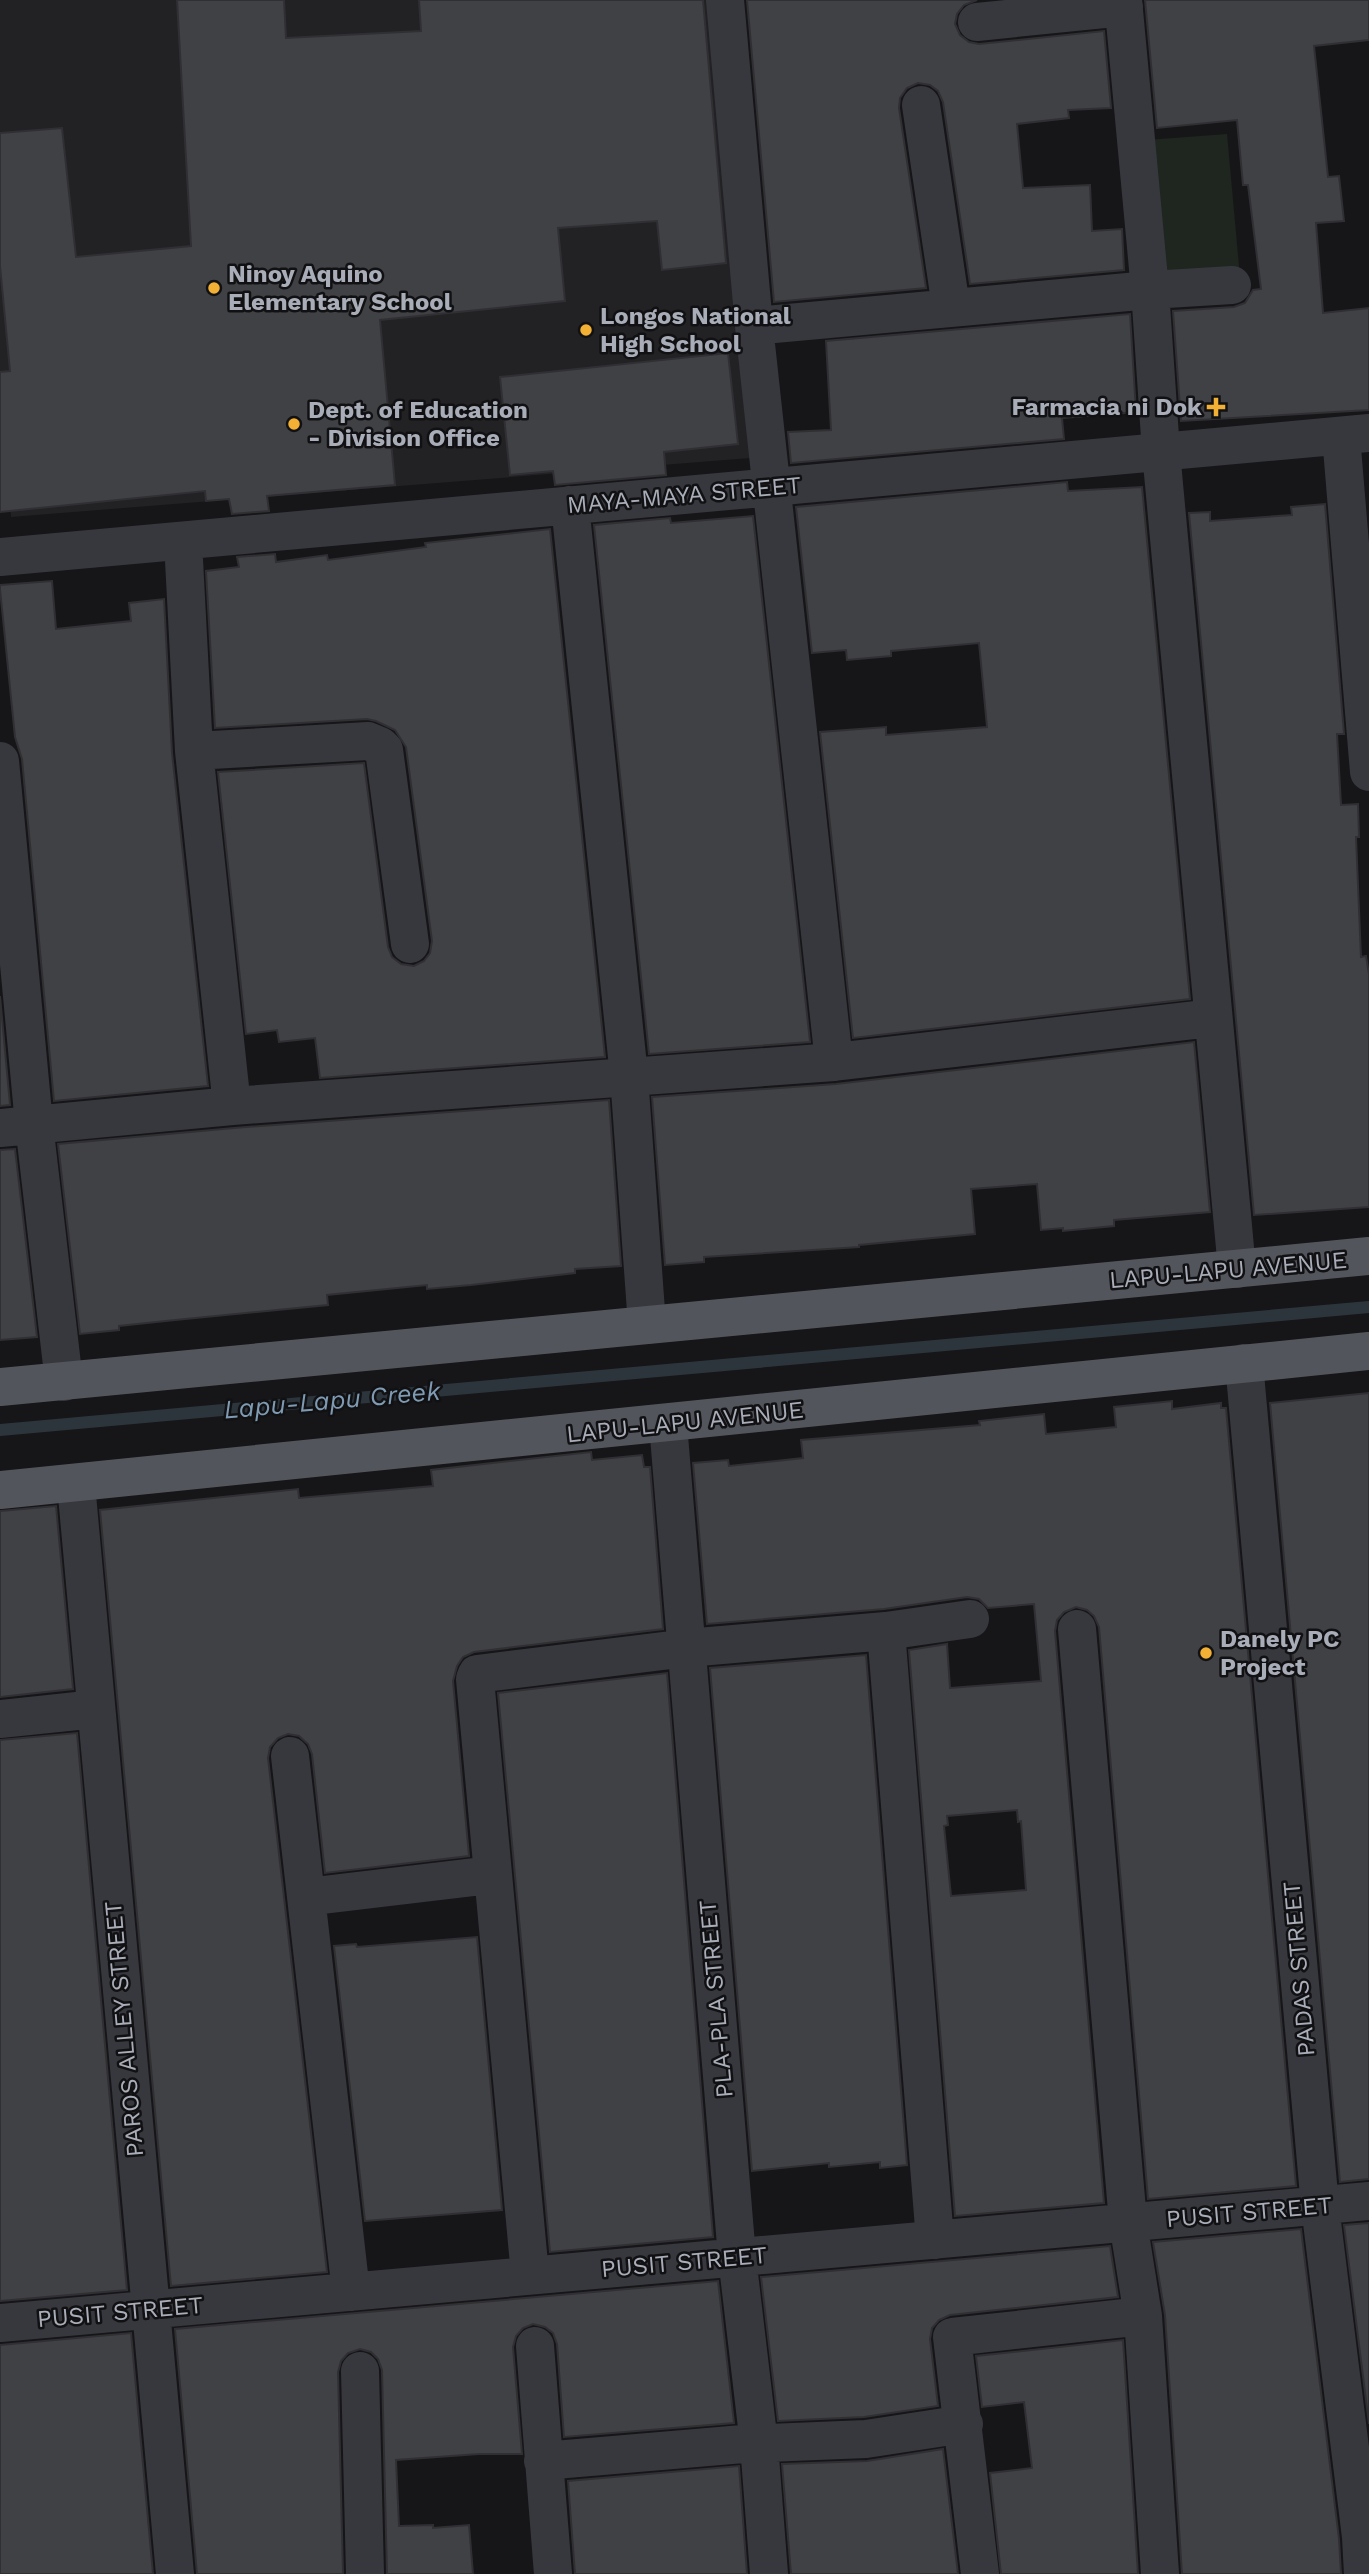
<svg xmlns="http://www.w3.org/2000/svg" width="1369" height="2574" viewBox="0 0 1369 2574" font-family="'Work Sans',sans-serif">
<rect width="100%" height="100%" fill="#161618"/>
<!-- built -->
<path fill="#222225" d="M0,0H716L750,458L11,517L0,373Z"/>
<!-- green -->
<path fill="#1e261f" d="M1227,134L1240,277L1159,283L1147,140Z"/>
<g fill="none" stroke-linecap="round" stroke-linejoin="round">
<!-- stream -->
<path stroke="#2c353c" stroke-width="12" d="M0,1430L1369,1307"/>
</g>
<!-- building -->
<path fill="#404145" stroke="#303034" stroke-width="2" fill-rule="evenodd" d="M177,0H284L286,38L421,31L419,0H703L726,263L662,270L657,221L558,228L565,301L380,320L395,485L267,496L269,511L232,514L229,499L206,501L205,491L0,512V372L10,371L0,266V133L62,128L76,257L191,246Z
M747,0H977L964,5L957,14L955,24L960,35L969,42L979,44L1104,31L1111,108L1068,110L1069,118L1017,124L1023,188L1090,185L1092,231L1122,229L1124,270L970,284L943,102L938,91L930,85L918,83L907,88L900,98L899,108L926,288L774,302Z
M1145,0H1369V40L1314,46L1328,177L1339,176L1344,221L1316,223L1323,313L1369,308V410L1181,421L1173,311L1234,307L1245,303L1253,290L1261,289L1248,185H1243L1237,120L1157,128Z
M1130,314L1136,412L1062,418L1064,439L791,463L788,432L831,430L826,341Z
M728,353L738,444L664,452L666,475L555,485L553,471L510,475L500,377Z
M1067,482L1068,491L1142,487L1190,999L853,1038L820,732L886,727V735L987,727L979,643L891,651V656L847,660L846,650L812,653L796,507Z
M1325,504L1344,734H1337L1341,805L1358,804L1359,837H1356L1361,957L1366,956L1369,974V1207L1254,1215L1189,513L1210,512V521L1292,515L1291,507Z
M753,516L810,1042L649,1054L594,525L670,518L671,523Z
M550,529L605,1057L320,1078L315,1038L279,1042L277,1030L246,1034L218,772L364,763L388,947L392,957L401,964L414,966L424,961L430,953L432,941L406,747L395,730L376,721L367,719L215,728L206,571L239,567L237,557L275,554L276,562L327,555L328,560L426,547L425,543Z
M52,581L56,629L131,621L129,603L164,599L172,753L208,1086L54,1101L22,759L15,737L0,589V585Z
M0,996L10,1105L0,1106Z
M1194,1042L1210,1212L1114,1220V1226L1063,1231V1228L1041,1230L1037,1184L971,1189L975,1234L859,1245V1247L704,1257V1262L665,1265L652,1097L836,1084Z
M609,1100L621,1266L575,1269V1273L471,1285L427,1289V1285L327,1295L328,1305L175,1320L119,1326V1330L80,1334L58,1144L234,1128Z
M15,1149L37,1337L0,1340V1150Z
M1369,1393V2179L1340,2182L1270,1403Z
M1172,1401V1409L1221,1403V1408H1226L1296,2186L1148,2199L1099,1627L1094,1616L1087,1610L1076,1607L1064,1612L1057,1620L1055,1631L1104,2203L955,2216L909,1650L947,1644L950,1688L1041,1681L1034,1604L988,1608L979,1599L967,1597L884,1609L707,1624L693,1463L728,1460L729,1466L803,1458L801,1440L980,1425L979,1421L1044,1414L1046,1434L1116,1427L1114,1407ZM1017,1810L1018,1822L1021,1821L1026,1890L951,1896L944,1826L948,1825L947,1816Z
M591,1452L592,1460L642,1455L644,1467H650L663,1629L474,1652L463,1657L457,1666L453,1681L469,1856L325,1873L312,1754L308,1744L299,1736L288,1734L278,1738L270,1747L268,1758L327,2272L171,2286L100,1510L298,1489L299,1498L433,1486L431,1470Z
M56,1506L73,1689L0,1697V1511Z
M866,1655L907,2165L880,2168V2162L829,2167V2163L752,2171L710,1668Z
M667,1673L713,2237L550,2252L498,1693Z
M77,1733L127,2290L0,2301V1740Z
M477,1937L502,2210L365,2221L334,1946L356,1944L357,1947Z
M1369,2223V2424L1344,2225Z
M1301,2229L1339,2539L1341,2574H1182L1165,2315L1153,2242Z
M1110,2246L1118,2297L950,2315L939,2320L932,2328L930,2339L938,2406L864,2417L778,2421L761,2277Z
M718,2281L734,2423L564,2437L557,2344L553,2333L545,2327L533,2324L523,2328L516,2336L513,2347L522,2454H479L396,2460L399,2526L433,2525V2528L469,2525L473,2574H387L382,2370L378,2359L371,2352L360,2349L348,2353L341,2361L338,2372L343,2574H197L175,2329Z
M131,2333L153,2574H0V2345Z
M1123,2340L1138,2574H1001L990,2473L1032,2468L1024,2402L982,2407L976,2356Z
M943,2449L958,2574H791L782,2464L867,2461Z
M739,2466L747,2574H575L568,2481Z"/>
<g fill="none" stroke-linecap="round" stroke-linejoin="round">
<!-- minor -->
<path stroke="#37383d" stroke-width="38" d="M725,0L754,326L834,1062
M1123,0L1150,290L1161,452L1237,1269
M977,22L1124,7
M921,105L951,307
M754,326L1150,290L1232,285
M1341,436L1369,772
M570,505L629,1076L647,1325
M183,541L194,751L232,1106
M0,557L1369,433
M194,751L368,741L380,746L384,750L410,944
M0,761L34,1124L64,1382
M0,1128L232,1106L834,1062L1212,1018
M1244,1363L1320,2206L1361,2537L1363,2574
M668,1424L737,2257L759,2444L769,2574
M76,1484L175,2574
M1077,1629L1128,2222L1143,2316L1160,2574
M886,1631L935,2240
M0,1719L96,1709
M290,1756L351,2292
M306,1897L491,1875
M530,2275L475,1679L477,1674L687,1648L886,1631L970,1619
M0,2323L1369,2201
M535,2346L553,2574
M360,2371L365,2574
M543,2461L743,2444L866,2439L964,2424
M980,2574L952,2337L1143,2316"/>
<!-- major -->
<path stroke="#53555c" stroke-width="38" d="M0,1387L1369,1256
M0,1490L1369,1351"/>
</g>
<!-- markers -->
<g fill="#f2b134" stroke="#111113" stroke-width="2.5">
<circle cx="214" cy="288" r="7"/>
<circle cx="586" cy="330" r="7"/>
<path d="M1212.5 396.5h7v7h7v7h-7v7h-7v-7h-7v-7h7z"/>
<circle cx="294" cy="424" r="7"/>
<circle cx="1206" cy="1653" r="7"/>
</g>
<g text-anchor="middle" stroke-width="5" stroke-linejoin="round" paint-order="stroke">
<!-- poi labels -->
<g font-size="24" font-weight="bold" fill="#a8adb8" stroke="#111113" text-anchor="start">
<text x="228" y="282">Ninoy Aquino<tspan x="228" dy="28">Elementary School</tspan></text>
<text x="600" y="324">Longos National<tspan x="600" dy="28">High School</tspan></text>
<text x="1202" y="415" text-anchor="end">Farmacia ni Dok</text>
<text x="308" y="418">Dept. of Education<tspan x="308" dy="28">- Division Office</tspan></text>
<text x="1220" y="1647">Danely PC<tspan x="1220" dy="28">Project</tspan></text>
</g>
<!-- street labels -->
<g font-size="24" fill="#a8adb8" stroke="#111113">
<text transform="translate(684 495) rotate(-5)" y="8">MAYA-MAYA STREET</text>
<text transform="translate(1228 1270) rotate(-5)" y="8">LAPU-LAPU AVENUE</text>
<text transform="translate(685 1422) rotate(-6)" y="8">LAPU-LAPU AVENUE</text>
<text transform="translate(1299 1969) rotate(-95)" y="8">PADAS STREET</text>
<text transform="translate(716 1999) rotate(-95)" y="8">PLA-PLA STREET</text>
<text transform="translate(124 2029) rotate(-95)" y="8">PAROS ALLEY STREET</text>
<text transform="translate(1249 2212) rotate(-5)" y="8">PUSIT STREET</text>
<text transform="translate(684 2262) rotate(-5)" y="8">PUSIT STREET</text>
<text transform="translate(120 2312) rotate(-5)" y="8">PUSIT STREET</text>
</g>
<!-- water labels -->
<g font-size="26" font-style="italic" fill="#7f9bb3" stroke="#111113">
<text transform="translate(332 1400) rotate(-5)" y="9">Lapu-Lapu Creek</text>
</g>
</g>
</svg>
